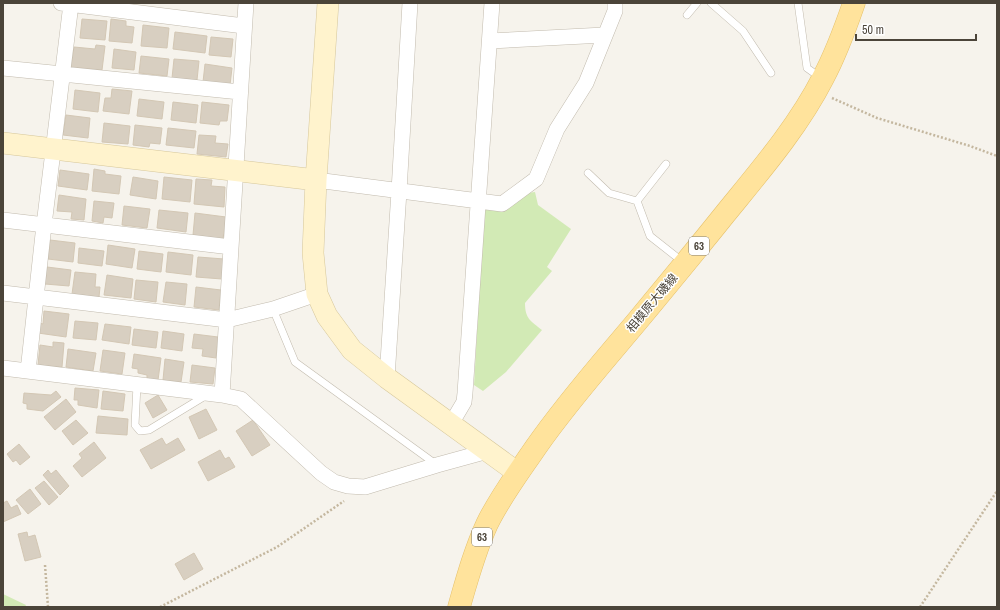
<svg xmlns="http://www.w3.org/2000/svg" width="1000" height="610" viewBox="0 0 1000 610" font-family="'Archivo Narrow','Noto Sans JP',sans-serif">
<rect width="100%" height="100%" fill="#f6f3ec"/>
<!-- green -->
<path fill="#d2eab5" d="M535,192L538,205L571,229L547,267L552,271L525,303C525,319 531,321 542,330L506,372L483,391L474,385L484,208L528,193Z
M3,594L26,605L25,607H3Z"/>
<!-- building -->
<path fill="#d8cfc1" stroke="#d3c7b4" d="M82,19L107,21L105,40L80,38Z
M111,19L126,21V26L134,27L132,43L109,41Z
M143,25L169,28L167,48L141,46Z
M175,32L207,36L205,53L173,49Z
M211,37L233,39L231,57L209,55Z
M96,45L105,46L102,70L71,67L74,47L95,49Z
M114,49L136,52L134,70L112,68Z
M141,56L169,59L167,76L139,73Z
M174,59L199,61L197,80L172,78Z
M205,64L232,68L230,85L203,82Z
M112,89L132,91L129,114L103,111L105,98H111Z
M75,90L100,93L98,112L73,109Z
M139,99L164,102L162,119L137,116Z
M173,102L198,105L196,123L171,120Z
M202,102L229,105L227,121H220L219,125L200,123Z
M66,115L90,118L88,138L63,135Z
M104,123L130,126L128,144L102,142Z
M135,125L162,128L160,144L150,143L149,147L133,145Z
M168,128L196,131L194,148L166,145Z
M199,135L216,136L215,143L228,144L226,157L197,154Z
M94,169L105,171V174L121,176L119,194L92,191Z
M60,170L89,174L87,190L58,186Z
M133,177L158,181L156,199L130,195Z
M164,177L192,180L190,202L162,199Z
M196,179L212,180L211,186L225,187L224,207L194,204Z
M59,195L86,199L84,220L71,219L72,212L57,211Z
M94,201L114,203L112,218L104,217L103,223L92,221Z
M124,206L150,209L147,228L122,225Z
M159,210L188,213L186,232L157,228Z
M195,213L226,217L223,239L193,235Z
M50,240L75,243L73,262L48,259Z
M108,245L135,249L132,268L106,264Z
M79,248L104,251L102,266L78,263Z
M139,251L163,254L161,272L137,269Z
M168,252L193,255L191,275L166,272Z
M198,257L224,259L222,279L196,277Z
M47,267L71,270L69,286L45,284Z
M75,272L96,274L95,287H100L99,297L72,294Z
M107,275L133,279L131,298L104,295Z
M136,280L158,282L156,302L134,299Z
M166,282L187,284L185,305L163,302Z
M196,287L221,290L219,310L194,307Z
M44,311L69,314L66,337L38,333L39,323L43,324Z
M75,321L98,323L96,340L73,338Z
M105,324L131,327L129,344L102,340Z
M134,329L158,332L156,348L132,345Z
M163,331L184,334L182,351L161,348Z
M194,334L218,337L216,358L202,356L203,349L192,348Z
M53,342L64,343L62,367L38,365L40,345L53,347Z
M68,349L96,353L93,371L66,367Z
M103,350L125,353L122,374L100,371Z
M134,354L161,358L158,380L147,379V375L138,373V369L132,368Z
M165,359L184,362L181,382L163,380Z
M192,365L215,368L213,384L190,382Z
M75,388L99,390L97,408L78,405V400H74Z
M56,391L61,397L43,411L27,409V404L23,403L24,393L51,395Z
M103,391L125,394L123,411L101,409Z
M158,395L167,410L153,418L145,403Z
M66,399L76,412L55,430L44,417Z
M206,409L217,430L199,439L189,417Z
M98,416L128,419L127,435L96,433Z
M76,420L88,433L73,445L62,431Z
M253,420L270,445L252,456L236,431Z
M162,438L166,445L178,438L185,450L151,469L140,450Z
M94,442L106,458L82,477L73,466L82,458L79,454Z
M19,444L30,457L20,465L16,460L13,462L7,454Z
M220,450L225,459L229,457L235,467L208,481L198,462Z
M48,470L51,474L56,470L69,486L60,495L43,475Z
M44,481L58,497L49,505L35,488Z
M30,489L41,504L28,514L16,500Z
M7,501L11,508L17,505L21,514L3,522V503Z
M27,532L28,537L35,535L41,557L25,561L18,534Z
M194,553L203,569L184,580L175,564Z"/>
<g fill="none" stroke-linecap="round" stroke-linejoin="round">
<defs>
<path id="lane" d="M711,3L743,31L771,73
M798,3L807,68L821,78
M687,15L697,3
M666,164L637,201L650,236L683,262
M588,173L609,193L637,201
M273,309L295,362L437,465
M137,385L135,425L140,431L149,430L205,396"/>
<path id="street" d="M61,3L244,26
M490,41L604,35
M3,68L240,92
M316,180L502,204L536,179L557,129L586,83L615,11V3
M3,220L231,247
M3,293L227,320L273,309L317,294
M3,368L222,395L241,399L321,473L334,482L348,486L365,487L437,465L488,451
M28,371L44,225L71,4
M387,378L399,191L410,3
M222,395L246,3
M451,424L464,402L465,393L492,3"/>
<path id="secondary" d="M328,3L316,180L313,253L317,294L327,316L352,350L387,378L518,473
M3,143L316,180"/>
<path id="primary" d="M459,607C467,579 475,550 487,524C500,497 519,472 536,447C568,401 604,361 639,319C668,284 697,249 725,214C760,171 798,127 823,78C836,54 845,29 854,3"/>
</defs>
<!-- lane casing -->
<use href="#lane" stroke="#c2bbae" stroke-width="8"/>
<!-- street casing -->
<use href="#street" stroke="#c2bbae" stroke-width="16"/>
<!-- secondary casing -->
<use href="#secondary" stroke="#d6c79b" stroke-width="22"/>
<!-- primary casing -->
<use href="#primary" stroke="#e6c16a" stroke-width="23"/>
<!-- path -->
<path stroke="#c4b79f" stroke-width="2.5" stroke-dasharray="2 2" stroke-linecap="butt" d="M832,98L877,118L970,146L997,156
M45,565L48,607
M160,607L277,547L344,501
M920,607L997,491"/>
<!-- lane -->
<use href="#lane" stroke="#fff" stroke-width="7"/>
<!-- street -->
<use href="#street" stroke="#fff" stroke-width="15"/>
<!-- secondary -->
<use href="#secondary" stroke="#fff3cd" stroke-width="21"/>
<!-- primary -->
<use href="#primary" stroke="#ffe39c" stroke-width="22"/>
</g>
<g text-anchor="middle" stroke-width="3" stroke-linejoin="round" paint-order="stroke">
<!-- shield labels -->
<g fill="#fff" stroke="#817c74" stroke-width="1">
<rect x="689" y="237" width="20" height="18" rx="3"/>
<rect x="472" y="528" width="20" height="18" rx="3"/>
</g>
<g font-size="11" font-weight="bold" fill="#4b4439">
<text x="699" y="250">63</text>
<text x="482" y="541">63</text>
</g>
<!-- street labels -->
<g font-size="12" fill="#4b4439" stroke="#fff">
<text transform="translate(652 303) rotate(-50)" y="4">相模原大磯線</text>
</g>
</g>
<!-- border -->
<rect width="1000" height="610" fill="none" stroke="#4b4439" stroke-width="8"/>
<!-- scale -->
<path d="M856 34v6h120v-6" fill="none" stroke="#4b4439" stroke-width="2"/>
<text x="862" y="34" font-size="12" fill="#4b4439" stroke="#ffffff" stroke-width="3" paint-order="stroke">50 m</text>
</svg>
